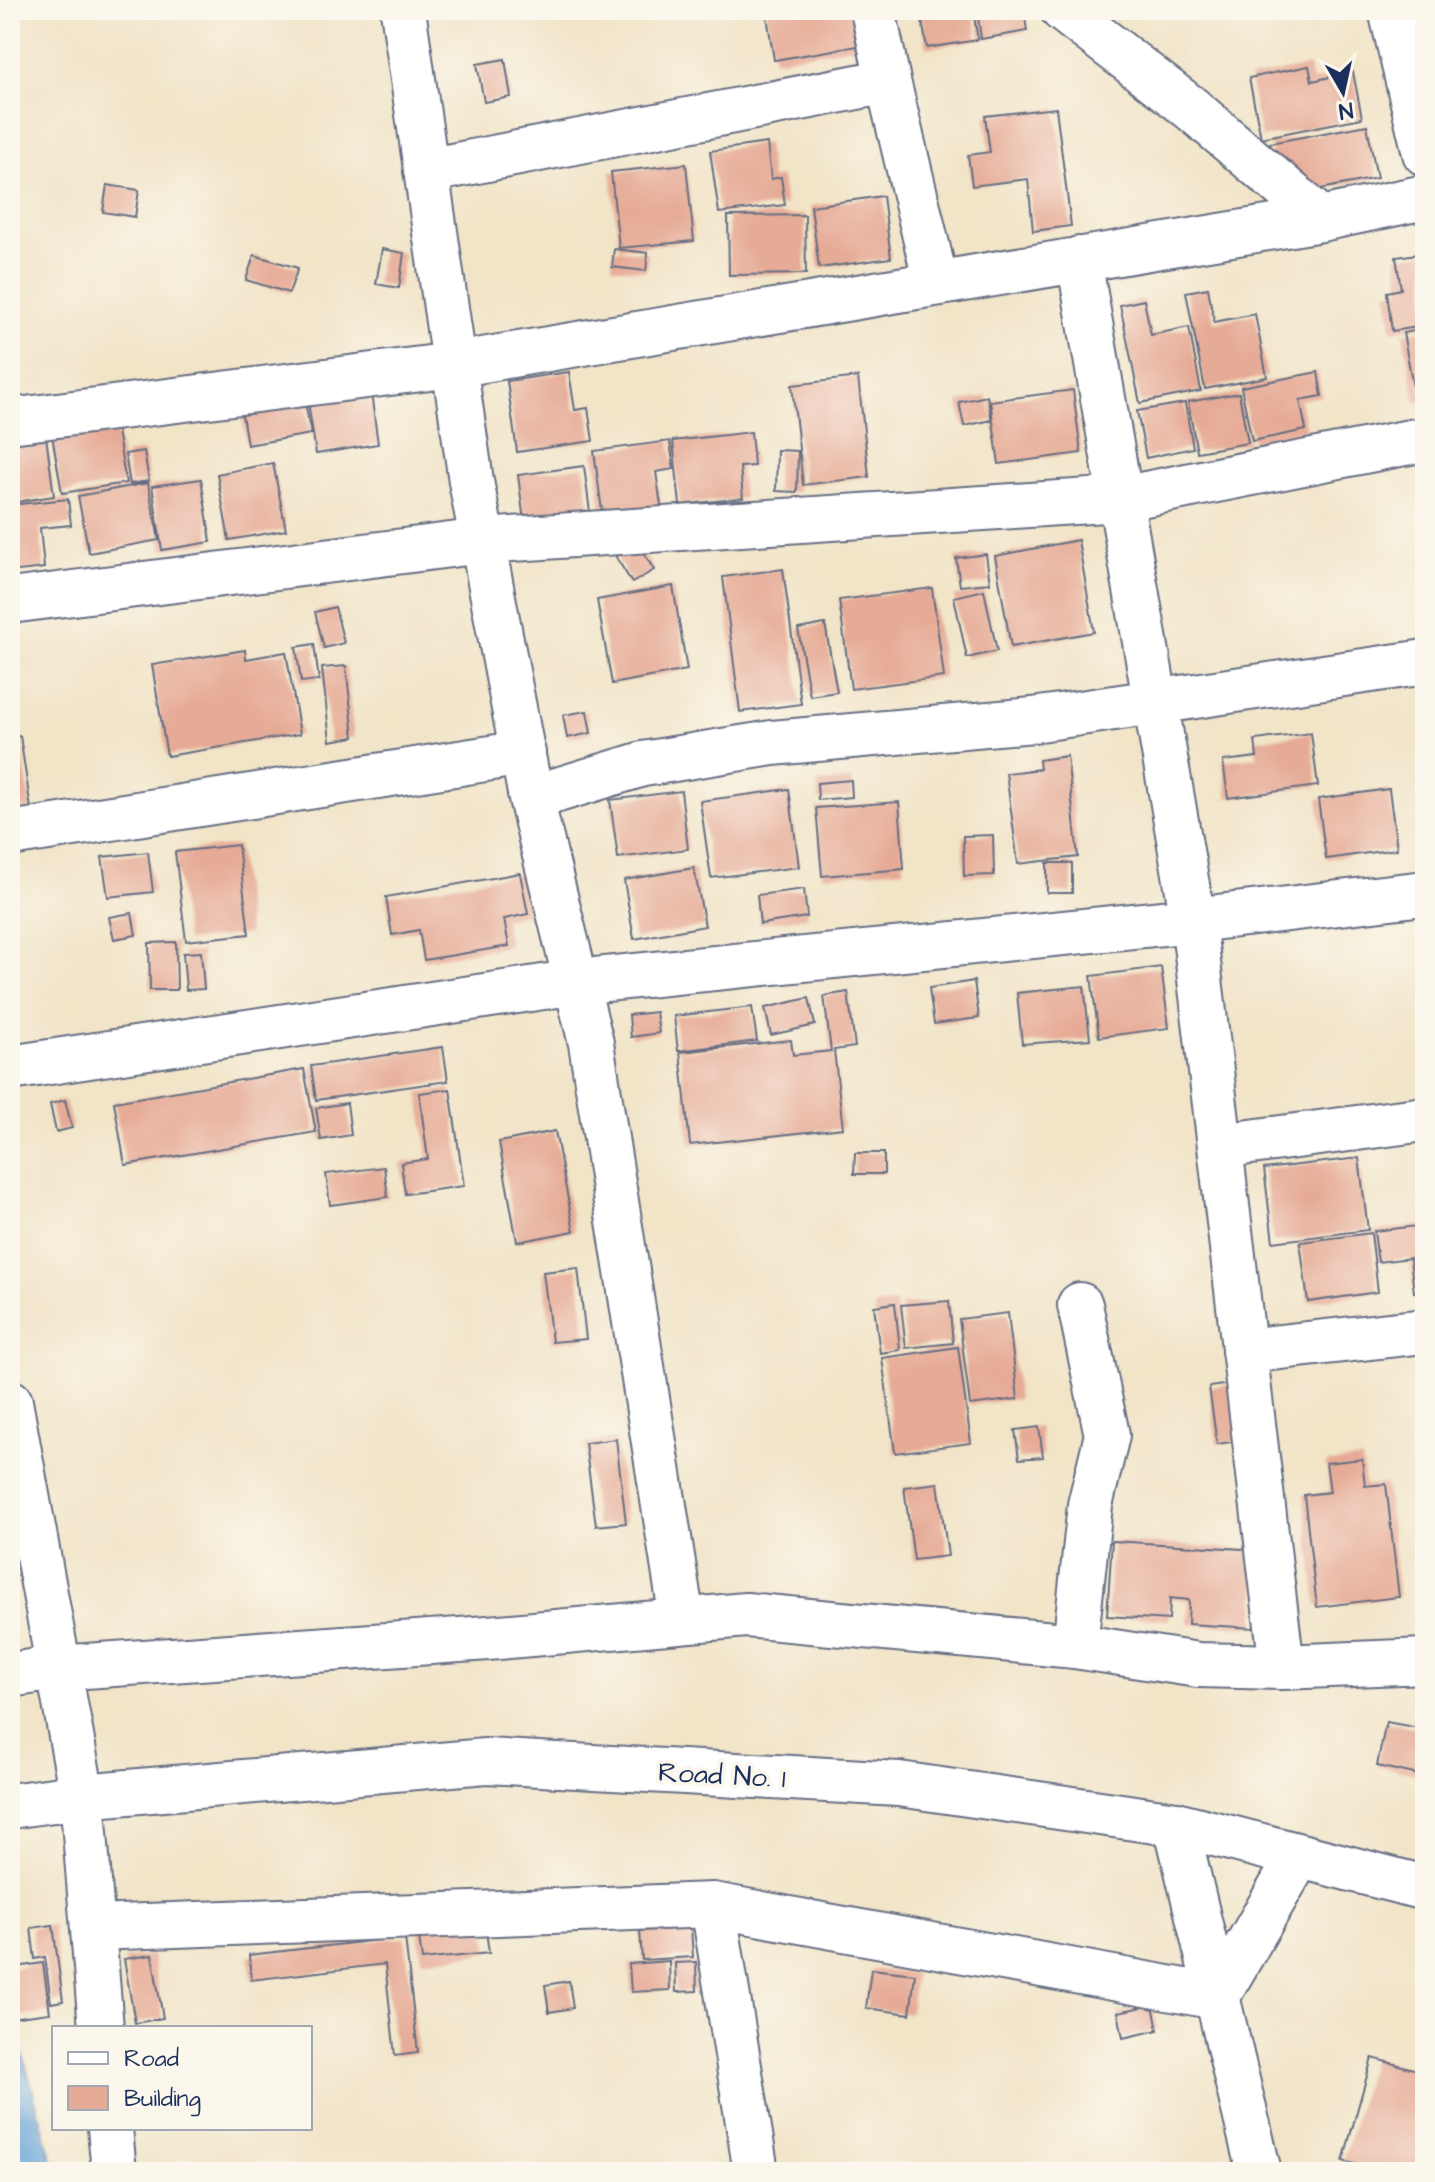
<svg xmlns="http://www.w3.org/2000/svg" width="1435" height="2182" viewBox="0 0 1435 2182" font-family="'Architects Daughter',sans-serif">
<rect width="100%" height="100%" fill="#fbf7ec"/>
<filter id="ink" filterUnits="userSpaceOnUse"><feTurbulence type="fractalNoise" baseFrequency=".0125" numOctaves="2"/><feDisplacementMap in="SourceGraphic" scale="16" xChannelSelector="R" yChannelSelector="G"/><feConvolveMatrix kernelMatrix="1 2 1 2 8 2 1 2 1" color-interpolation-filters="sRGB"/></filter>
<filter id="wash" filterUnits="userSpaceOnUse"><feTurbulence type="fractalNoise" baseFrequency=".006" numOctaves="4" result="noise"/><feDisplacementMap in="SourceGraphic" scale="32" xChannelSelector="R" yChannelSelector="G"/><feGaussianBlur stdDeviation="1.8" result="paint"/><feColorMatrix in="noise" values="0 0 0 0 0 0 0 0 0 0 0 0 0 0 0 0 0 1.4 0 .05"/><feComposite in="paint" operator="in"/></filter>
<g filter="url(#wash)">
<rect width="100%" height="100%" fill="#f1e4c7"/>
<!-- water -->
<path fill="#63a1d5" stroke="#3f689a" stroke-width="2" d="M21,2048L55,2172H10V2051Z"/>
<g id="blocks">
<!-- building -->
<path fill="#e6ab96" d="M766,10H864L870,44L774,60Z
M920,10H973L978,40L927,48Z
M977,10H1024L1027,31L981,39Z
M505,59L511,97L484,102L477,64Z
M1309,66L1312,81L1353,72L1362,118L1261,138L1249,78Z
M1056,108L1071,226L1033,231L1028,179L972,186L968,155L990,152L985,116Z
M1367,125L1377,178L1280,197L1270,143Z
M767,143L771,179L781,177L785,205L719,213L710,151Z
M686,164L694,241L619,248L611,172Z
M107,185L139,190L135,217L103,212Z
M883,196L891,258L819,268L811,206Z
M805,215L806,274L729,275L728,216Z
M382,249L404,253L399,288L376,284Z
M614,249L648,253L646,271L612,267Z
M1425,253V326L1392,331L1387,292L1401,289L1396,257Z
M254,255L298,268L289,293L246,280Z
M1208,288L1214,322L1255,314L1267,377L1205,389L1186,292Z
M1144,300L1151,335L1189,327L1201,391L1140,403L1120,305Z
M1425,329V401L1416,402L1403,333Z
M569,372L575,410L588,408L593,441L517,452L507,381Z
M1318,372L1322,396L1300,400L1306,430L1252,441L1241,387Z
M858,377L869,477L803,485L792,385Z
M301,379L311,434L247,445L238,391Z
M370,385L378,444L316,454L307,395Z
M1073,390L1081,453L999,464L990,401Z
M1239,393L1248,443L1197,452L1188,402Z
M987,396L992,420L964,426L959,402Z
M1185,403L1193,448L1146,458L1137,411Z
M114,413L126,483L62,493L50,424Z
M45,429L54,496L10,503V434Z
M751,432L754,466L740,467L743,498L680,505L673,441Z
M670,441L674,469L656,472L662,512L603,519L594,451Z
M777,450L798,451L797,492L776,491Z
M144,451L149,481L130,484L125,454Z
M273,463L286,530L229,540L217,474Z
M584,466L591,520L525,529L518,475Z
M201,479L211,542L162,550L152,486Z
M148,483L159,540L89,553L78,496Z
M68,499L71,525L40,528L44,568L10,572V505Z
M1078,540L1094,632L1011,647L995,556Z
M638,543L654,570L632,583L616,557Z
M986,554L990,583L960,586L956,558Z
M783,569L801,704L740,712L723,577Z
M673,586L687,670L612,684L597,600Z
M932,588L944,677L851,689L839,600Z
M984,590L997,651L967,658L954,597Z
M335,607L344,643L324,648L315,612Z
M825,624L837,692L810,696L798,629Z
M314,644L319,680L301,682L296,647Z
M245,650L246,659L286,652L300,734L167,756L152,665Z
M346,666L354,737L330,741L322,668Z
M587,711L591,733L567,738L563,715Z
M1311,733L1318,786L1228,798L1223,761L1257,757L1255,740Z
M20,736L31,809L10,812V737Z
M1067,756L1078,857L1018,864L1006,773L1040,769L1039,760Z
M851,780L852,797L818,800L817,783Z
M789,789L799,867L711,878L700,801Z
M1389,789L1397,849L1326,859L1318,799Z
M681,791L688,849L618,858L610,800Z
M899,802L904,869L822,876L816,808Z
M993,835L994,875L964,876L963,836Z
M238,845L249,934L186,941L175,852Z
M148,852L153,892L108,897L102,857Z
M1047,863H1072V893H1047Z
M694,868L705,926L634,939L624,880Z
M520,873L528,914L504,919L509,946L424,960L419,930L392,935L386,897Z
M804,889L807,917L760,924L757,895Z
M132,913L136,935L114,939L109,917Z
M176,942L177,990H150L149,943Z
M201,952L204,989L186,990L183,953Z
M1161,967L1169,1028L1099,1037L1091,976Z
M974,981L979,1018L934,1024L929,988Z
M1084,986L1090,1039L1022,1044L1017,993Z
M848,992L855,1047L834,1050L843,1128L690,1145L680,1052L791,1040L793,1055L831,1051L824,996Z
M809,998L815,1025L771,1035L765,1008Z
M752,1007L757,1041L678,1051L674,1016Z
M656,1012L659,1033L631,1037L629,1015Z
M443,1047L448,1081L316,1100L311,1066Z
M304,1069L316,1132L125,1165L114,1102Z
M450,1089L464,1186L405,1194L401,1163L428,1159L419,1093Z
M65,1100L72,1128L56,1132L50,1104Z
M347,1103L351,1135L321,1140L316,1108Z
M555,1131L574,1231L517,1242L499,1142Z
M855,1153H884V1174H854Z
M1359,1158L1368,1230L1273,1242L1264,1169Z
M384,1167L388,1197L330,1205L326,1174Z
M1425,1225V1290L1414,1292L1410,1258L1378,1262L1374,1231Z
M1371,1233L1378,1292L1308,1302L1300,1242Z
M578,1268L586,1339L552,1342L543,1272Z
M949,1301L953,1343L906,1348L901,1305Z
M895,1303L900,1350L880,1353L874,1306Z
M1008,1313L1018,1399L970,1405L959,1319Z
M958,1347L971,1443L895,1453L882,1358Z
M1237,1383L1244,1440L1217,1444L1209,1387Z
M1039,1427L1043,1457L1019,1459L1015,1430Z
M616,1439L626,1523L596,1526L585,1443Z
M1362,1459L1365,1486L1386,1484L1399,1597L1317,1607L1304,1495L1330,1492L1326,1463Z
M938,1483L948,1556L914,1560L904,1487Z
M1112,1541L1259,1550L1254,1628L1188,1624L1189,1600L1170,1598L1169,1620L1107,1616Z
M1386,1722L1425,1729L1424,1776L1377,1766Z
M485,1923L489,1953L422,1960L418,1930Z
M53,1925L63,2001L51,2003L45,1957L35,1959L31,1928Z
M691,1928L693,1957L642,1960L640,1931Z
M405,1937L418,2053L395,2056L385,1964L251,1980L249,1955Z
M152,1955L163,2018L135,2023L124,1959Z
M669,1961L670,1990L631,1992L629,1964Z
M696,1962L697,1991L676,1992L675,1963Z
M43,1963L50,2013L10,2018V1968Z
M871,1969L915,1974L910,2014L866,2008Z
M569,1981L573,2008L549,2012L545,1985Z
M1153,2005L1158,2030L1123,2038L1118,2012Z
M1372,2058L1425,2072V2172H1384L1343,2161Z"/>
</g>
</g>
<g filter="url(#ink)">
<use href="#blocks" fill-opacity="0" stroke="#666e83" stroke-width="2"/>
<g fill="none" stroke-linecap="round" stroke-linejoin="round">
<defs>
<path id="minor" d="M403,10L471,481L531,798L591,1043L682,1620
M873,10L888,81L936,283
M1063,10L1192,109L1321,219
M1391,10L1425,153
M426,171L888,81
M1079,259L1193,920L1282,1667
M10,421L453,365L1321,219L1425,197
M10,601L482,541L1120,499L1425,439
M531,798L643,764L772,743L1033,720L1425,662
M10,834L523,753
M10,1068L576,982L1193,920L1425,893
M1220,1146L1425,1119
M1244,1351L1425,1331
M10,1402L82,1796L101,2028
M1075,1646L1090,1505L1107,1435L1080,1305
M10,1675L57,1668L488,1638L746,1615L1075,1646L1198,1665L1282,1667L1425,1661
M1176,1824L1259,2172
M713,1905L756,2172
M93,1928L713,1905L1217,1997
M1217,1997L1299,1856
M110,2128L114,2172"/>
<path id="highway" d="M10,1806L82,1796L486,1761L899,1784L1176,1824L1425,1888"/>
</defs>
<!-- minor casing -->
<use href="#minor" stroke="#666e83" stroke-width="48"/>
<!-- highway casing -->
<use href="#highway" stroke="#666e83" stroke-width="48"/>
<!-- minor -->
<use href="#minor" stroke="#fff" stroke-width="44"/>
<!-- highway -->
<use href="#highway" stroke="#fff" stroke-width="44"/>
</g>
</g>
<g text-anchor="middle" stroke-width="8" stroke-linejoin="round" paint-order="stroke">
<!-- street labels -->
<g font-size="28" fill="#1b2f5e" stroke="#fbf7ec">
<text transform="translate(722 1774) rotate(3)" y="10">Road No. 1</text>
</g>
</g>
<!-- margin -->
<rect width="1435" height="2182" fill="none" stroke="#fbf7ec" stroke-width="40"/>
<!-- legend -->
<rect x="52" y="2026" width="260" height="104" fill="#fbf7ec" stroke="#a1a7b3" stroke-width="2"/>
<rect x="68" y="2052" width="40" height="12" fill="#ffffff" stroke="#a1a7b3" stroke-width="2"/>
<text x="124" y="2066" font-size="24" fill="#1b2f5e">Road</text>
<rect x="68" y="2086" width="40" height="24" fill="#e6ab96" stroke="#a1a7b3" stroke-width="2"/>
<text x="124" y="2106" font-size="24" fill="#1b2f5e">Building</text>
<!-- north arrow -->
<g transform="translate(1343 92) rotate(171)" stroke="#fbf7ec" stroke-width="6" paint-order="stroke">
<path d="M0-6L14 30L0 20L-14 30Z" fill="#1b2f5e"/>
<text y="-12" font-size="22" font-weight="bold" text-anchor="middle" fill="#1b2f5e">N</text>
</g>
</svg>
